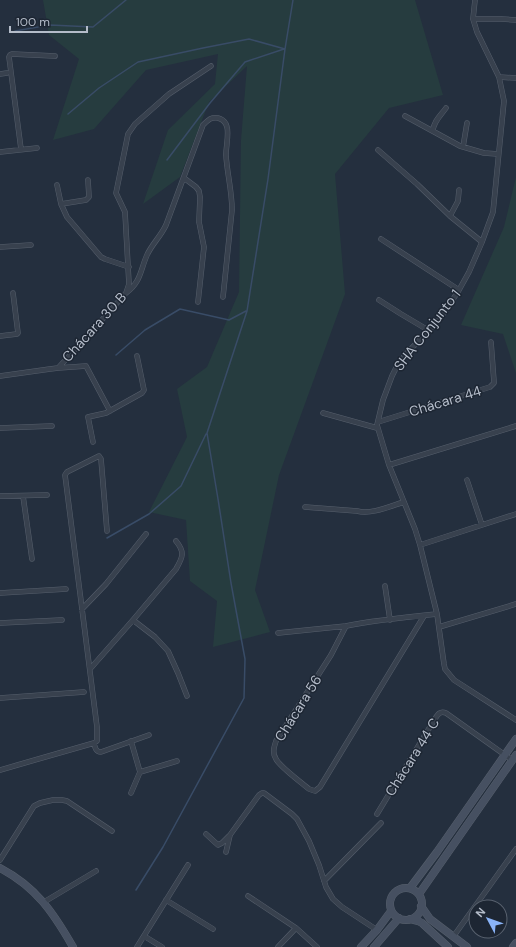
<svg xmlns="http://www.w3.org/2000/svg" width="516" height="947" viewBox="0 0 516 947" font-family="'DM Sans',sans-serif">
<rect width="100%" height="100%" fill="#242f3e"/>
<!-- green -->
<path fill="#263c3f" d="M43,0H415L443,95L389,108L335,174L345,294L279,475L255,590L270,632L213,647L217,601L190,581L186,520L149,512L187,437L177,389L207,367L239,292L241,140L247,66L209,102L180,177L143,204L168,130L215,84L218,54L146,70L94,129L53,140L79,59L49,35Z
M516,177V373L503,334L461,325L504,227Z"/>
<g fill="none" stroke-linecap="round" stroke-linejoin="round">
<!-- stream -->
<path stroke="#394c67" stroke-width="1.5" d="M15,31L50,25L93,27L126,0
M68,114L99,88L138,62L203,48L249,39L285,49
M167,160L210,103L245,62L284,49
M116,355L145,330L180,309L229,320L246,311
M107,538L149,514L181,486L206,434
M136,890L163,847L244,698L245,659L231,583L218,499L207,433L247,311L268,179L285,49L293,0"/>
<defs>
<path id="street" d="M475,0L473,19L477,32L499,77L504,101L493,212L482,242L469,272L459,290L446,310L439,320L405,355L397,366L392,376L383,400L377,425L389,465L415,529L420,545L437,614L444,664L445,669L454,680L516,720
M473,19H501L516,20
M0,74L7,73
M499,77L516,78
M405,116L460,146L484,153L498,154
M433,131C433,122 441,115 446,108
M463,147L467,123
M21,149L9,57L10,55L12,54L55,56
M378,150L417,184L450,216L482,242
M0,152L37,148
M184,178L196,187L199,191L200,197L199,222L204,247L198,302
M57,185L61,204L67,217L101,257L105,259L129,267
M61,204L86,200L89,197L88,180
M450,216L458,201L459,190
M381,239L459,290
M0,247L31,245
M126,293C141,282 140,271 147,255C152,244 161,236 166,225L203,125C205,123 207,121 210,119C217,116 225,119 227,127C229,134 226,147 226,155C227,173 232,191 232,210L223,297
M379,300L401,314L428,330
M0,336L17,334L18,333L13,293
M58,368L83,341L126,293L129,284L125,212L116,193L128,134L135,124L169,94L211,66
M0,376L50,369L58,368L86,366L110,411
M323,413L377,428
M378,422L490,387L494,383V382L491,342
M0,428L52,426
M93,442L88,417L106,413L142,393L144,390L137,356
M389,465L516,426
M467,480L482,525
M0,496L47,495
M23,496L32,559
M305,507L357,511C371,515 391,506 404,502
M420,545L516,514
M385,586L390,620
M0,593L66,589
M82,609L106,584L146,534
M424,616L320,787L315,791L309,789C302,783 280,767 276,759C272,753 274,747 276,741L331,655L346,626C376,620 407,617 437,614
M133,620L155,637L168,651L178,673L187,696
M0,623L62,620
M439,627L516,604
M278,633L346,626
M90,669L133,620L176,569C183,557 185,552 176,541
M0,698L84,692
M131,741L140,772L177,761
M94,743C95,748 96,752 101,752L149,735
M0,770L94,743L97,741V727L65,475L67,472L99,456L101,459L107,531
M131,793L140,772
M377,814L433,722C437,716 439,710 446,713L512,760
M206,834L218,845L222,843L229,836
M226,852L230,835L259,795L262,793H264L292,814L297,819L309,841L319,865L326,887L333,899L342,907L377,930
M0,860L34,806L40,803L53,800H62L67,801L112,831
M324,881L381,823
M248,896L296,928
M166,900L213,929
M44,902L96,871
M144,936L162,947
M453,937L516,849
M137,947L188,865
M278,947L296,928L317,947"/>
<path id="secondary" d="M0,868C36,887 53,912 73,947
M410,888L437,852L516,739
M390 904a16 16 0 1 1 32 0a16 16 0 1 1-32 0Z
M419,894L516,755
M421,906L430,919L467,947
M410,919L418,921L422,923L448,947
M361,947L377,930L391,911
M374,947L399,918
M513,947L516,943"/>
</defs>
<!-- street casing -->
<use href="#street" stroke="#565f6c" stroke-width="5.5"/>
<!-- secondary casing -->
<use href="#secondary" stroke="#565f6c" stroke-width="8"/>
<!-- street -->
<use href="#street" stroke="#38414e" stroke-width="4.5"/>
<!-- secondary -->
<use href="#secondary" stroke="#465061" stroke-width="7"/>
</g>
<g text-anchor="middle" stroke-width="3" stroke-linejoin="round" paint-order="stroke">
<!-- street labels -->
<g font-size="14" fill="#b4bcc9" stroke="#1d2633">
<text transform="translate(94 327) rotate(-48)" y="5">Chácara 30 B</text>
<text transform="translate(427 330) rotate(-52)" y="5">SHA Conjunto 1</text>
<text transform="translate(445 401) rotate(-17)" y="5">Chácara 44</text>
<text transform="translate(298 708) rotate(-58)" y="5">Chácara 56</text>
<text transform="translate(412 757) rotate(-58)" y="5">Chácara 44 C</text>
</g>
</g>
<!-- north arrow -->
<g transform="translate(488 919) rotate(311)"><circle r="19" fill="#1d2633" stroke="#59626f"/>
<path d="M0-3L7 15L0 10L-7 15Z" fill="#8ab4f8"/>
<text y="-6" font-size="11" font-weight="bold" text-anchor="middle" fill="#b4bcc9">N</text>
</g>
<!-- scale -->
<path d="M10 26v6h77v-6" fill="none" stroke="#b4bcc9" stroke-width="2"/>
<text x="16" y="26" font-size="12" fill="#b4bcc9" stroke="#1d2633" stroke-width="3" paint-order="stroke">100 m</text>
</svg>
